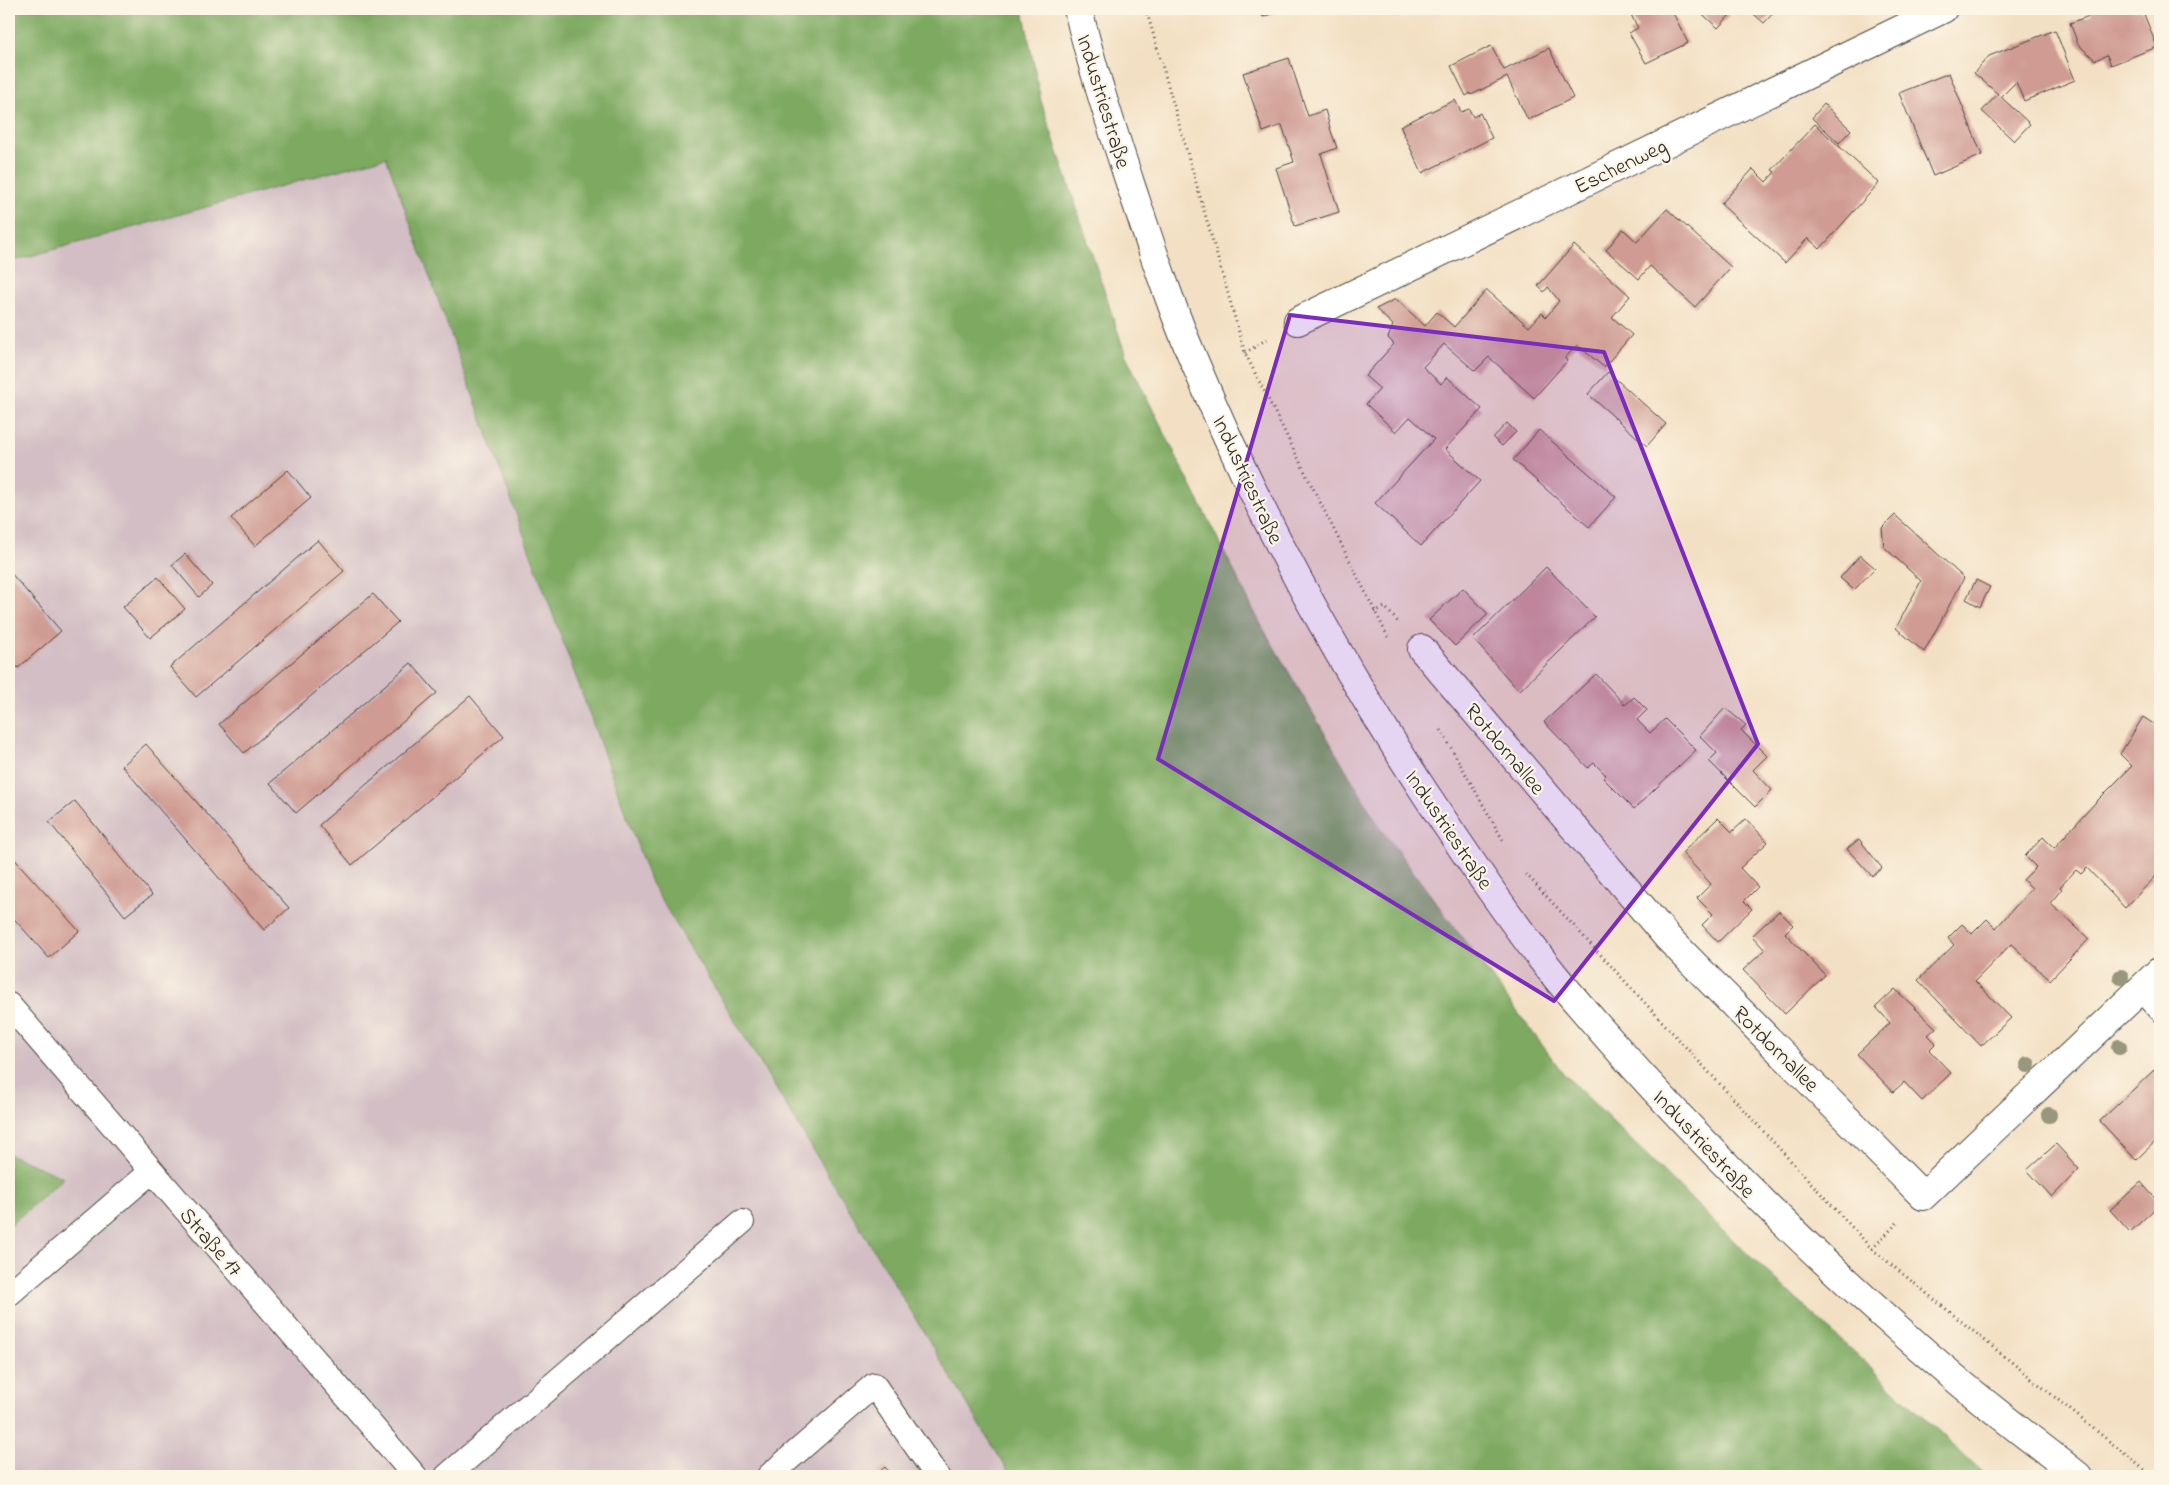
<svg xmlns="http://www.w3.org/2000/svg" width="2169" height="1485" viewBox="0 0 2169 1485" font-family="'Indie Flower',sans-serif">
<rect width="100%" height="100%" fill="#fcf5e5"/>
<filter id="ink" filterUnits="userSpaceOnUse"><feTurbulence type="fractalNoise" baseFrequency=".02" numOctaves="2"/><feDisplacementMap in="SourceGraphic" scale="10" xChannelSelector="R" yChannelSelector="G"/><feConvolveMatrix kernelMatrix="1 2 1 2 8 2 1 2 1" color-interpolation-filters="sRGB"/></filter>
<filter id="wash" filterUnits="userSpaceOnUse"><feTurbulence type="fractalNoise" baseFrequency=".0096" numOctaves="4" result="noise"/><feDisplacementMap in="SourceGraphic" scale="20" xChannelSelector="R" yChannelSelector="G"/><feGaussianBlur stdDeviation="1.12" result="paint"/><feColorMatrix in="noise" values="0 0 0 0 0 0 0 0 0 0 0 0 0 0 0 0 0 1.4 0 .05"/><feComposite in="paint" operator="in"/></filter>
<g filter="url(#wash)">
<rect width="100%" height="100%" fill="#f3e0c4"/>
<!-- industrial -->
<path fill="#d2bec4" d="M386,157L651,883L1011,1476H9V262Z"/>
<!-- forest -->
<path fill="#7da961" stroke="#546a46" d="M9,9H1023L1041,101L1126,356L1260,623L1379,826L1563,1073L1737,1244L1987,1476H1011L651,883L386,157L9,262Z
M9,1154L64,1178L9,1226Z"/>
<g id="blocks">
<!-- building -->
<path fill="#cf9b93" d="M1244,9H1285L1263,17L1260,10L1246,14Z
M1628,9H1671L1688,43L1646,63L1629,33L1638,28Z
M1697,9H1722L1729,16L1718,28Z
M1748,9H1777L1764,23Z
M2100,9H2142L2157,47L2111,65L2107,55L2095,60L2078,44L2070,23L2092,15L2090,12Z
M2055,30L2075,80L2024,101L2016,82L2001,97L2030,124L2014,141L1982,111L1998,94L1974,73L1989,56Z
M1491,46L1504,70L1549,48L1573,98L1528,120L1507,77L1471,95L1470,93L1466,96L1451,66Z
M1289,58L1308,116L1325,110L1331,131L1337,148L1321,154L1339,212L1295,226L1276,168L1294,162L1282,125L1263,132L1243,73Z
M1949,73L1982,155L1933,176L1899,93Z
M1455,100L1461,112L1469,109L1473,117L1480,113L1492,138L1422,173L1400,126Z
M1824,104L1851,130L1839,143L1812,118Z
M1815,124L1879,183L1820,249L1808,238L1785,263L1721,204L1753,169L1766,182L1775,172L1772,170Z
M1667,209L1731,267L1695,307L1650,266L1639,279L1606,250L1623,229L1637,242Z
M1574,245L1630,296L1612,317L1632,335L1604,367L1577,345L1565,358L1567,361L1534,398L1489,357L1475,371L1444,344L1423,367L1441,384L1447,377L1482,409L1445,449L1480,481L1421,546L1375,503L1434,439L1410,417L1396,432L1366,404L1380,389L1365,376L1394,344L1388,338L1393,325L1376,309L1396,299L1425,326L1437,312L1454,327L1487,290L1529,327L1542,313L1546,317L1559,301L1548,287L1544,292L1538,286Z
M1608,372L1666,424L1647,446L1588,394Z
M1507,423L1516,432L1502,446L1493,438Z
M1539,430L1616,497L1589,527L1513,460Z
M288,470L311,498L255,546L231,518Z
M1895,515L1964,578L1924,652L1896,628L1921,581L1884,547L1882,528Z
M318,540L344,571L196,697L170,667Z
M185,554L212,585L199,597L172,565Z
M1860,555L1875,568L1854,590L1840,578Z
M1546,567L1595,617L1519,691L1473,639Z
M9,571L61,631L18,668L9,657Z
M158,577L185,609L150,638L123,607Z
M1976,580L1990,587L1980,607L1966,599Z
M1463,588L1488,614L1455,646L1429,620Z
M373,594L398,622L244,753L219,724Z
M411,663L437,693L296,813L270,783Z
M1596,674L1625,705L1634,697L1647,710L1637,720L1650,733L1665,719L1696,750L1634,809L1603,778L1606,775L1594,763L1588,768L1544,722Z
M470,696L504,736L352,865L319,825Z
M1725,708L1746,725L1741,730L1767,756L1753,770L1772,790L1755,807L1709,761L1717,753L1700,736Z
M2143,717L2160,728V872L2125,908L2087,868L2081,874L2076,870L2060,887L2062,889L2050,903L2089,939L2050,980L2011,944L1975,981L2011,1018L1981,1046L1918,980L1954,945L1948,938L1962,924L1972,934L1987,919L1996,928L2032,888L2023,880L2036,867L2025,856L2043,837L2054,848L2095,803L2132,766L2120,754Z
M146,744L289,908L264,930L122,766Z
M75,801L152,895L125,916L49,822Z
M1718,818L1732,832L1746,819L1768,842L1740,868L1758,887L1744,901L1752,909L1718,942L1702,925L1713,914L1697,898L1711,884L1682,853Z
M1859,839L1882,868L1872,876L1847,849Z
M9,853L79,931L49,958L9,913Z
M1779,911L1793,925L1785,933L1825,975L1785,1014L1743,970L1765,950L1752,936Z
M1895,989L1936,1028L1928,1035L1936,1043L1929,1050L1951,1073L1922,1101L1904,1082L1893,1092L1857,1054L1890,1023L1876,1007Z
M2154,1070L2160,1077V1137L2136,1160L2100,1121Z
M2056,1144L2079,1169L2052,1197L2027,1170Z
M2141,1182L2160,1204L2130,1232L2110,1210Z
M885,1467L893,1476H874Z"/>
</g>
</g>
<g filter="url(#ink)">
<use href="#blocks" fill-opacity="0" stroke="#494642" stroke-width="1"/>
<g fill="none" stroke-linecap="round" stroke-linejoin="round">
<defs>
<path id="service" d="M2142,989L2160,1009
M9,1005L415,1476
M9,1294L152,1171
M447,1476L742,1222
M769,1476L874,1385L937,1476"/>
<path id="minor" d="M1298,321L1943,9
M1422,649L1668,938L1923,1196L2160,971"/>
<path id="secondary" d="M1078,9C1092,68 1111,125 1130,183C1150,243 1170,305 1195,363C1258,514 1337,659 1427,796C1469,859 1511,922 1559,981C1680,1125 1814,1258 1957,1380C1996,1413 2038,1444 2078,1476"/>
</defs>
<!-- service casing -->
<use href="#service" stroke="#494642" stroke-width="26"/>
<!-- minor casing -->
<use href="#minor" stroke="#494642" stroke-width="30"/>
<!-- secondary casing -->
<use href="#secondary" stroke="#494642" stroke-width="30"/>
<!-- path -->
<path stroke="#494642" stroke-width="3" stroke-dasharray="1 4" stroke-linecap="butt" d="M1146,9L1245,353L1388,637
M1245,353L1267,339
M1374,612L1385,607L1399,623
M1441,730L1504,842
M1526,874L1872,1249L2152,1476
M1872,1249L1898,1222"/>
<!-- service -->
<use href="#service" stroke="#fff" stroke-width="24"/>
<!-- minor -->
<use href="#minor" stroke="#fff" stroke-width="28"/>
<!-- secondary -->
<use href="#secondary" stroke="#fff" stroke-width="28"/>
</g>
<!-- trees -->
<g fill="#98967b">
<circle cx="2121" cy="977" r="8"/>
<circle cx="2119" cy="1047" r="8"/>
<circle cx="2028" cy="1065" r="8"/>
<circle cx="2049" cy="1115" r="8"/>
</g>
</g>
<!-- marked area -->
<path fill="#7b2cbf" fill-opacity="0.2" stroke="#7b2cbf" stroke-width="4" stroke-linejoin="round" d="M1290,315L1604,352L1758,744L1554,1001L1158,759Z"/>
<g text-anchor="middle" stroke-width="4.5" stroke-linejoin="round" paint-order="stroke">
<!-- street labels -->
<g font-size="22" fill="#2b2b2b" stroke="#fcf5e5">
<text transform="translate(1105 101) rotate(73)" y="8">Industriestraße</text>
<text transform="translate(1620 165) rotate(-26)" y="8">Eschenweg</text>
<text transform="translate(1249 479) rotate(65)" y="8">Industriestraße</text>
<text transform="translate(1506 748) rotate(50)" y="8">Rotdornallee</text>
<text transform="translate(1450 829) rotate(56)" y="8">Industriestraße</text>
<text transform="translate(1777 1048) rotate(45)" y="8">Rotdornallee</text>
<text transform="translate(1705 1143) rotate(47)" y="8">Industriestraße</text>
<text transform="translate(212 1241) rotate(49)" y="8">Straße 17</text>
</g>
</g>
<!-- margin -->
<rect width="2169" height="1485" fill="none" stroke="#fcf5e5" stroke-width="30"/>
</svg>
